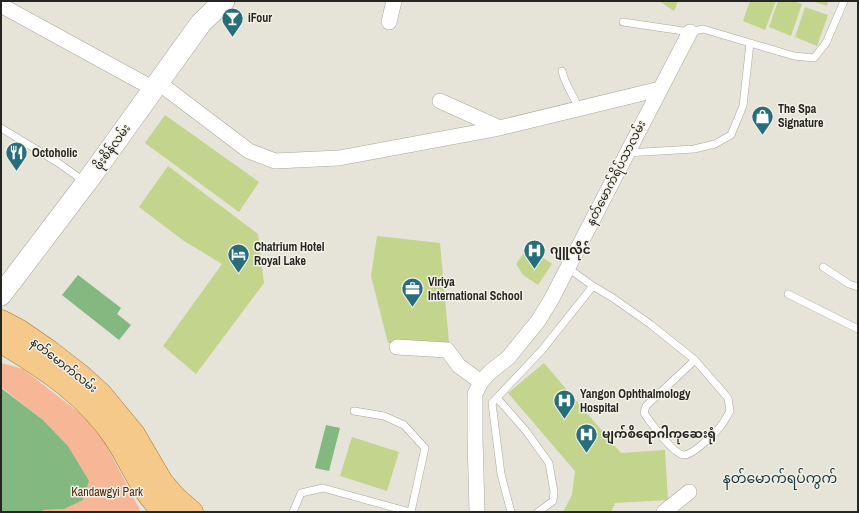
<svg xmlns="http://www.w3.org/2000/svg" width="859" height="513" viewBox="0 0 859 513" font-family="'Archivo Narrow','Noto Sans Myanmar',sans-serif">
<rect width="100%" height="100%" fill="#e6e3d9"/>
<!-- green -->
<path fill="#f7b796" d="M1,363L23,369L96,426L141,512H41L43,510L64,509L68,446L43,420L1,387Z"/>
<!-- water -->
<path fill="#83b880" d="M78,275L121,308L117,314L131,325L119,340L62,295Z
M1,388L43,420L68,446L89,481L83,500L64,509L43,510L41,512H1Z
M326,425L340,428L329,471L315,468Z"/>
<!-- building -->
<path fill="#c3d48c" d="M659,1H678L674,11Z
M750,1H776L765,30L743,21Z
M778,1H793L802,4L791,36L769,27Z
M812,1H828L827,6Z
M805,7L828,15L817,46L795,37Z
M165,115L259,182L239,212L145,143Z
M168,166L258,234L264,283L196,374L163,346L222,264L184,241L139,207Z
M377,236L440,243L449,342L388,343L371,276Z
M528,247L552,264L538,285L523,275L516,264Z
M544,363L621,453L665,450L668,500L615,503L611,512H563L572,495L575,471L508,393Z
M352,437L399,452L387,491L340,476Z"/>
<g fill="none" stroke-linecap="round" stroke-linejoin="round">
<defs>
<path id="service" d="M623,22L690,32L703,29L794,56L814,58L826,43L844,1
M562,71C565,85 574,96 579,109
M1,128L57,162L85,182
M627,153L694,149L715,144L731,135L743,106L750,43
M823,267L849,284L858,287
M568,268L593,286L613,298L650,324L695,360L728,398L730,411C727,416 724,422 720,427C714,434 693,455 684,455C673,454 650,422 644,413L646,406L695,360
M788,294L858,329
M497,398L526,431L549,463L554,492L553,501L538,512
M354,411L384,416L404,425L425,448L411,512
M293,512L301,493L323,488L410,512
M511,512L501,474L492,403L542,350L593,286"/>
<path id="minor" d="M2,1L6,8L154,89
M389,22L394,1
M159,83L249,151L275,161L339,158L495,129L660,89
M440,101L500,128
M397,347L447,350L459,366L481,382
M477,512L475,437V394L481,382L490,372L508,358L538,321L551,300L690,32
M664,512L689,492"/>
<path id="secondary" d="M1,295L86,183L201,23L224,1"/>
<path id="primary" d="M1,321L20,331L49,351L80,375L101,394L134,434L162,482L175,497L192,512
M1,342C44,367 87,396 115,438C131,462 141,492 164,512"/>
</defs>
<!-- service casing -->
<use href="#service" stroke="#a9a79e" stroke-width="8"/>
<!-- minor casing -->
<use href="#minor" stroke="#a9a79e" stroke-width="16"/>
<!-- secondary casing -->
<use href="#secondary" stroke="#a9a79e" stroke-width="22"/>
<!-- primary casing -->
<use href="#primary" stroke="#a67832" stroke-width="23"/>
<!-- service -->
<use href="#service" stroke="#fff" stroke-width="7"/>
<!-- minor -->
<use href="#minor" stroke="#fff" stroke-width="15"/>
<!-- secondary -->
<use href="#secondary" stroke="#fff" stroke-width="21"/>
<!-- primary -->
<use href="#primary" stroke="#f4c989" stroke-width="22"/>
</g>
<!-- icons -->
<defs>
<symbol id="bar-pin" viewBox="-11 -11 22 30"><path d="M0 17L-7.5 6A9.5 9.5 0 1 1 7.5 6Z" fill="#276d7b" stroke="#f3f1e7"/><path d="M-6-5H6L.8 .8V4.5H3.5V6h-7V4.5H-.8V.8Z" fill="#fff"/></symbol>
<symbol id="shop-pin" viewBox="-11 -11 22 30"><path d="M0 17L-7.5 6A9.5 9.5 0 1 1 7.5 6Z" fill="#276d7b" stroke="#f3f1e7"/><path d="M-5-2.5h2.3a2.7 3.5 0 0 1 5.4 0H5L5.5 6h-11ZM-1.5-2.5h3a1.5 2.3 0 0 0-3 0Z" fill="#fff"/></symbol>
<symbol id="restaurant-pin" viewBox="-11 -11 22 30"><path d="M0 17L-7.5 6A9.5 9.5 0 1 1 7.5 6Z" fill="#276d7b" stroke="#f3f1e7"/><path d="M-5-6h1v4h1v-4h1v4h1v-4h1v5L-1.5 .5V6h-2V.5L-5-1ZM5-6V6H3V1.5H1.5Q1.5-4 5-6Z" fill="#fff"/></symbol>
<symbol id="hospital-pin" viewBox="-11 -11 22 30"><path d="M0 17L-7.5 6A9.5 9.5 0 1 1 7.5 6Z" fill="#276d7b" stroke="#f3f1e7"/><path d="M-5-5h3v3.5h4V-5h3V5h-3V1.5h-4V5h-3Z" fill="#fff"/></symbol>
<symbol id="hotel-pin" viewBox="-11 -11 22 30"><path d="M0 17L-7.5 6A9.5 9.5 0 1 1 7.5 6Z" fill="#276d7b" stroke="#f3f1e7"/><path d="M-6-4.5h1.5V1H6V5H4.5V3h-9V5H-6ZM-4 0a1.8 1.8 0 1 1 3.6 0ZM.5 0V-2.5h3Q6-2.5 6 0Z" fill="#fff"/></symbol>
<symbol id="office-pin" viewBox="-11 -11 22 30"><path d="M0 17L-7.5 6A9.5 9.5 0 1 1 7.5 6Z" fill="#276d7b" stroke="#f3f1e7"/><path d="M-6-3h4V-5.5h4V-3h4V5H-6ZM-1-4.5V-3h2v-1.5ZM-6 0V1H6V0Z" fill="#fff"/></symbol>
</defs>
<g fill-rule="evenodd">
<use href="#bar-pin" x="220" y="6" width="25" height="34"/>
<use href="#shop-pin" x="750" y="104" width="25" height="34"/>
<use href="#restaurant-pin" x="4" y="140" width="25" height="34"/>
<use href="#hospital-pin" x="522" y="238" width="25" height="34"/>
<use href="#hotel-pin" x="226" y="242" width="25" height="34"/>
<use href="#office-pin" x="400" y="276" width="25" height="34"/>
<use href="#hospital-pin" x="552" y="388" width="25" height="34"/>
<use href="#hospital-pin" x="574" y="422" width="25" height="34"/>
</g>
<g text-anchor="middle" stroke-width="3" stroke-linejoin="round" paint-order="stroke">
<!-- poi labels -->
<g font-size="12" font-weight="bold" fill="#252521" stroke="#f3f1e7" text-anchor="start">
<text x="248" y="22">iFour</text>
<text x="778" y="113">The Spa<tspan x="778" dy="14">Signature</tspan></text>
<text x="32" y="157">Octoholic</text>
<text x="254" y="251">Chatrium Hotel<tspan x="254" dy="14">Royal Lake</tspan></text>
<text x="550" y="254">ဂျူလိုင်</text>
<text x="428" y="286">Viriya<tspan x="428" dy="14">International School</tspan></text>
<text x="580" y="398">Yangon Ophthalmology<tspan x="580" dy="14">Hospital</tspan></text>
<text x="602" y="438">မျက်စိရောဂါကုဆေးရုံ</text>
</g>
<!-- street labels -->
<g font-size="12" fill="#252521" stroke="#f3f1e7">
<text transform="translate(112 147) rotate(-54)" y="4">ဖိုးစိန်လမ်း</text>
<text transform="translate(616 173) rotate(-63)" y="4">နတ်မောက်ရိပ်သာလမ်း</text>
<text transform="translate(64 365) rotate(38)" y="4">နတ်မောက်လမ်း</text>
</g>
<!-- park labels -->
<g font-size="12" fill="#54280c" stroke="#f3f1e7">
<text x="107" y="496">Kandawgyi Park</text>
</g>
<!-- quarter labels -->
<g font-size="14" fill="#16363d" stroke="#f3f1e7">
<text x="780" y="483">နတ်မောက်ရပ်ကွက်</text>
</g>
</g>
<!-- border -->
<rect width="859" height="513" fill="none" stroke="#252521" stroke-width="4"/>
</svg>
